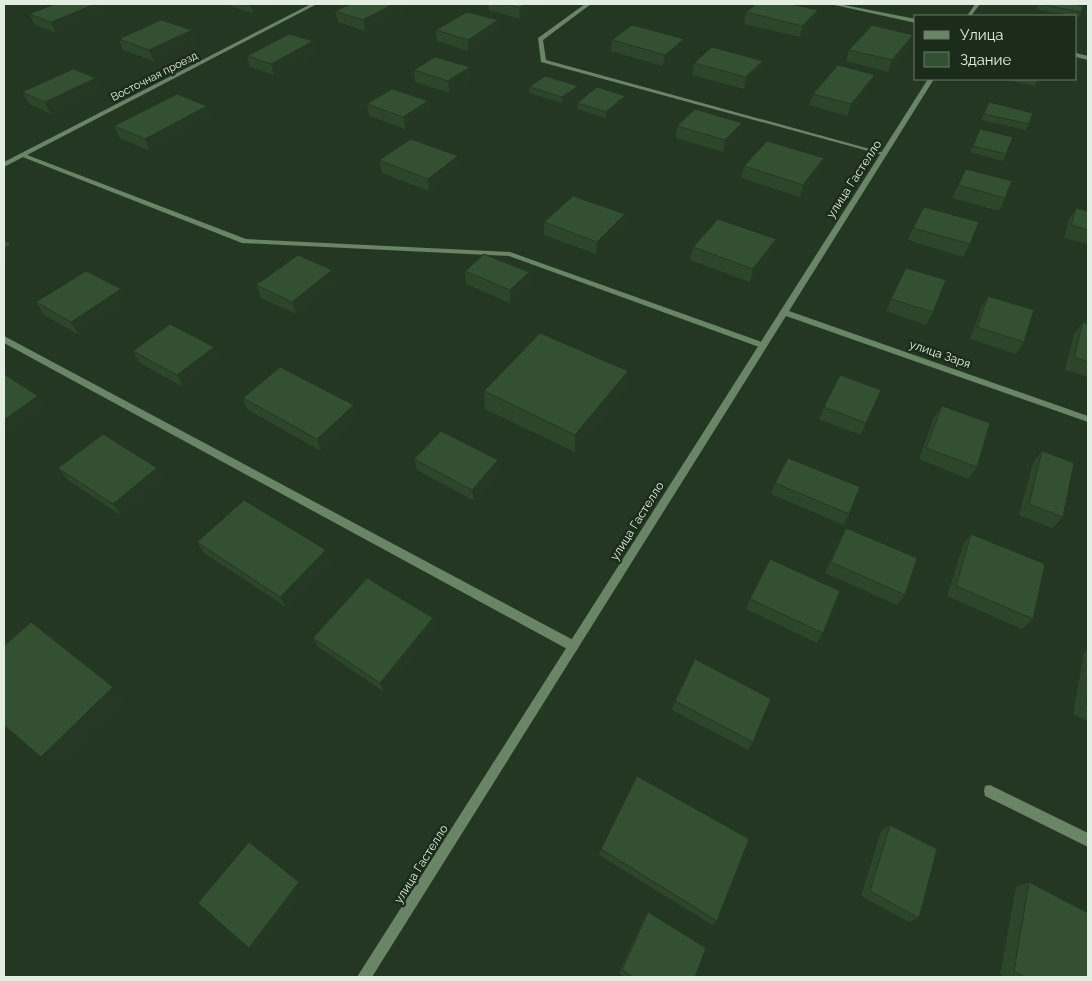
<svg xmlns="http://www.w3.org/2000/svg" width="1092" height="981" viewBox="0 0 1092 981" font-family="Raleway,sans-serif">
<rect width="100%" height="100%" fill="#243723"/>
<g fill="none" stroke-linecap="round" stroke-linejoin="round">
<!-- service -->
<path fill="#698467" fill-rule="evenodd" d="M585,4H591L543,40L546,60L888,154L883,155L541,62L538,38Z
M22,153L246,239L510,252L765,343L766,345L762,348L759,347L509,256L242,243L20,156L19,155Z
M4,336L577,642L579,646L577,650L573,651L569,650L4,343Z
M990,785L1088,833V847L985,796L984,791L985,786Z"/>
<!-- minor -->
<path fill="#698467" fill-rule="evenodd" d="M311,4H317L4,167V162Z
M830,4H839L916,19V23Z
M975,4H980L971,16H967Z
M1076,53L1088,56V60L1076,57Z
M928,79H934L789,311L1088,416V422L786,316L372,977H357Z"/>
</g>
<!-- wall -->
<path fill="#2d452b" d="M229,4H273L253,13L230,6Z
M350,4H404L405,9L365,31L338,22L335,11Z
M488,4H543L520,19L489,10Z
M1039,4L1081,12L1078,18L1076,17V16H1071L1036,9Z
M111,10L56,33L35,25L29,14Z
M818,10L815,22L800,37L744,24L746,12Z
M436,30L499,32L468,51L437,41Z
M119,39L196,41L154,61L123,50Z
M684,39L682,50L663,66L611,51L612,40Z
M313,41L316,53L274,75L250,67L247,56Z
M909,46L888,72L846,61L849,50Z
M694,63L761,73L744,89L692,75Z
M414,70L471,79L450,93L415,82Z
M1003,79H1038L1035,86Z
M578,86V92L562,103L529,93V87Z
M871,86L847,116L809,105L813,94Z
M101,90L51,114L29,104L22,92Z
M625,96L624,102L606,118L577,109V103Z
M428,101L429,112L405,129L369,116L367,104Z
M989,102L1029,124L1026,130L981,120Z
M207,106L211,117L150,151L120,138L114,126Z
M742,123L740,135L723,152L676,138L677,126Z
M980,129L1006,154L1003,161L970,152Z
M824,158L820,171L800,197L741,178L744,166Z
M379,160L459,168L429,191L382,173Z
M966,169L1005,198L999,211L952,198Z
M1076,208L1088,211V244L1064,238L1069,220Z
M625,214L624,227L596,254L544,235V222Z
M913,228L970,244L963,257L908,240Z
M776,239L773,251L750,282L690,260L693,247Z
M906,268L933,312L926,325L886,311Z
M332,270L336,283L296,314L261,298L256,285Z
M465,271L529,272V285L510,303L466,284Z
M988,296L1024,342L1016,354L970,339L981,308Z
M36,302H128L79,335L44,315Z
M1083,322L1088,324V377L1065,370L1074,334Z
M214,347L220,359L183,387L140,363L133,351Z
M626,389L575,452L485,409L484,391Z
M243,398L357,417L321,451L248,410Z
M942,406L977,467L968,479L919,459L934,418Z
M824,407L866,423L860,435L819,419Z
M1042,451L1063,517L1052,528L1019,515L1033,463Z
M414,459L499,472L474,501L417,470Z
M58,468L165,480L122,516L68,480Z
M775,483L849,514L843,525L771,494Z
M846,528L905,595L897,605L825,573L840,539Z
M971,534L1033,619L1022,629L947,596L963,545Z
M197,542L326,550L331,561L286,607L204,553Z
M750,599L823,633L817,643L746,609Z
M433,618L436,628L384,692L318,647L313,638Z
M1088,649V721L1073,714L1084,653Z
M675,701L753,742L748,750L672,710Z
M890,825L919,918L909,922L861,896L881,831Z
M601,849L717,921L712,925L599,855Z
M1029,882L1088,977H1006L1000,974L1016,887Z
M648,912L695,977H626L619,973L645,916Z"/>
<!-- shaded-wall -->
<path fill="#243823" d="M95,4H109L111,10L56,33L51,22Z
M250,4H273L253,13Z
M393,4H404L405,9L365,31L363,20Z
M525,4H543L520,19L519,8Z
M818,10L815,22L800,37L802,26Z
M498,20L499,32L468,51V40Z
M192,30L196,41L154,61L149,50Z
M913,35L909,46L888,72L892,60Z
M684,39L682,50L663,66L665,55Z
M313,41L316,53L274,75L271,64Z
M763,61L761,73L744,89L746,77Z
M470,67L471,79L450,93L448,81Z
M875,75L871,86L847,116L851,104Z
M96,78L101,90L51,114L45,102Z
M578,86V92L562,103V97Z
M625,96L624,102L606,118V112Z
M428,101L429,112L405,129L403,117Z
M207,106L211,117L150,151L145,139Z
M742,123L740,135L723,152L725,140Z
M458,156L459,168L429,191L428,179Z
M824,158L820,171L800,197L803,185Z
M625,214L624,227L596,254L597,242Z
M776,239L773,251L750,282L753,269Z
M11,244L20,257L4,266V249Z
M332,270L336,283L296,314L292,302Z
M529,272V285L510,303V290Z
M121,289L128,302L79,335L71,322Z
M214,347L220,359L183,387L177,375Z
M628,371L626,389L575,452V435Z
M38,396L48,408L4,439V420Z
M354,405L357,417L321,451L317,439Z
M498,460L499,472L474,501L472,490Z
M157,468L165,480L122,516L113,504Z
M326,550L331,561L286,607L280,597Z
M433,618L436,628L384,692L380,683Z
M113,687L128,700L59,768L41,757Z
M257,848L306,887L258,952L249,948Z"/>
<!-- building -->
<path fill="#345032" stroke="#243823" d="M55,4H95L51,22L29,14Z
M350,4H393L363,20L335,11Z
M505,4H525L519,8Z
M756,4H790L818,10L802,26L746,12Z
M1039,4H1073L1083,6L1081,12Z
M467,12L498,20L468,40L436,30Z
M161,20L192,30L149,50L119,39Z
M632,25L684,39L665,55L612,40Z
M872,25L913,35L892,60L849,50Z
M289,34L313,41L271,64L247,56Z
M712,47L763,61L746,77L694,63Z
M435,57L470,67L448,81L414,70Z
M838,65L875,75L851,104L813,94Z
M73,69L96,78L45,102L22,92Z
M545,76L578,86L562,97L529,87Z
M597,87L625,96L606,112L577,103Z
M392,89L428,101L403,117L367,104Z
M177,94L207,106L145,139L114,126Z
M989,102L1033,113L1029,124L984,114Z
M695,109L742,123L725,140L677,126Z
M980,129L1013,137L1006,154L973,146Z
M411,139L458,156L428,179L379,160Z
M767,141L824,158L803,185L744,166Z
M966,169L1012,181L1005,198L958,185Z
M573,196L625,214L597,242L544,222Z
M924,207L979,222L970,244L913,228Z
M1076,208L1088,211V230L1071,225Z
M718,219L776,239L753,269L693,247Z
M4,240L11,244L4,249Z
M484,254L529,272L510,290L465,271Z
M298,255L332,270L292,302L256,285Z
M906,268L946,280L933,312L891,299Z
M86,271L121,289L71,322L36,302Z
M988,296L1034,310L1024,342L977,327Z
M1083,322L1088,324V362L1074,357Z
M170,324L214,347L177,375L133,351Z
M540,333L628,371L575,435L484,391Z
M280,367L354,405L317,439L243,398Z
M4,374L38,396L4,420Z
M840,375L881,390L866,423L824,407Z
M942,406L990,423L977,467L926,448Z
M441,431L498,460L472,490L414,459Z
M103,434L157,468L113,504L58,468Z
M1042,451L1074,463L1063,517L1029,504Z
M788,458L860,487L849,514L775,483Z
M244,500L326,550L280,597L197,542Z
M846,528L917,558L905,595L831,562Z
M971,534L1045,564L1033,619L956,586Z
M770,559L840,591L823,633L750,599Z
M367,578L433,618L380,683L313,638Z
M31,622L113,687L41,757L4,725V646Z
M695,659L771,699L753,742L675,701Z
M1088,693V706L1086,705Z
M637,776L749,839L717,921L601,849Z
M890,825L937,849L919,918L870,891Z
M249,842L299,882L249,948L198,903Z
M1029,882L1088,913V977H1025L1014,971Z
M648,912L706,948L695,977H633L622,970Z"/>
<g text-anchor="middle" stroke-width="5" stroke-linejoin="round" paint-order="stroke">
<!-- far-street labels -->
<g font-size="11" fill="#e2eee1" stroke="#1b2d1a">
<text transform="translate(154 76) rotate(-27)" y="4">Восточная проезд</text>
</g>
<!-- street labels -->
<g font-size="12" fill="#e2eee1" stroke="#1b2d1a">
<text transform="translate(854 179) rotate(-57)" y="4">улица Гастелло</text>
<text transform="translate(940 354) rotate(19)" y="4">улица Заря</text>
<text transform="translate(637 521) rotate(-58)" y="4">улица Гастелло</text>
<text transform="translate(421 864) rotate(-58)" y="4">улица Гастелло</text>
</g>
</g>
<!-- border -->
<rect width="1092" height="981" fill="none" stroke="#e2eee1" stroke-width="10"/>
<!-- legend -->
<rect x="914" y="15" width="162" height="65" fill="#1b2d1a" stroke="#6b7a6a"/>
<rect x="924" y="31" width="25" height="8" fill="#698467" stroke="#6b7a6a"/>
<text x="960" y="40" font-size="15" fill="#e2eee1">Улица</text>
<rect x="924" y="52" width="25" height="15" fill="#345032" stroke="#6b7a6a"/>
<text x="960" y="65" font-size="15" fill="#e2eee1">Здание</text>
</svg>
